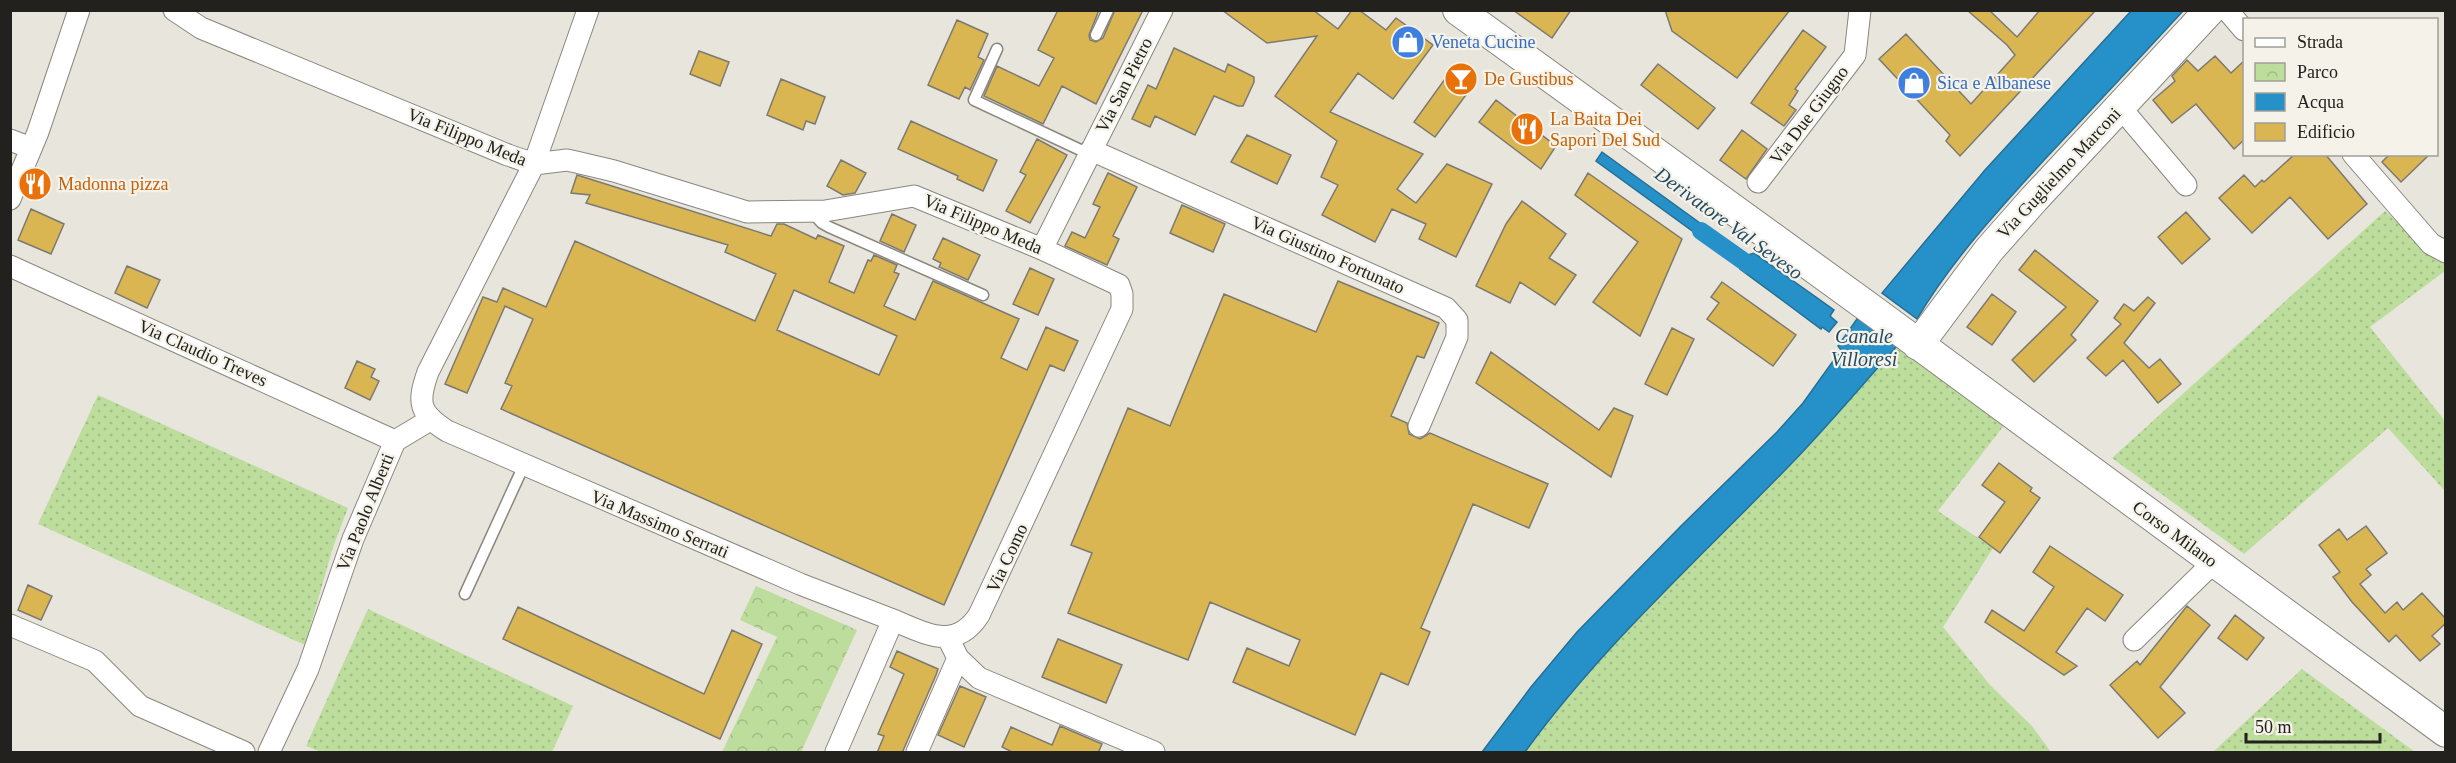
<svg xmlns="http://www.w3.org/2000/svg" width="2456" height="763" viewBox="0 0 2456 763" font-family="Georgia,serif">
<defs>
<pattern id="grass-dots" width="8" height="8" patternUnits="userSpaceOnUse" patternTransform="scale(1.5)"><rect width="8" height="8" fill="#bcdd9c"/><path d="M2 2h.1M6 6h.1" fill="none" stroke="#a1bd86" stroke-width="1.8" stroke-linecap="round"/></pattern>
<pattern id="park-crowns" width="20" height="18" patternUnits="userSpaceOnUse" patternTransform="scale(1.5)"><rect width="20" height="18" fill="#bcdd9c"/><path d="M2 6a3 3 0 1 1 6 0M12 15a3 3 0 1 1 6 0" fill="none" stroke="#a1bd86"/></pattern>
</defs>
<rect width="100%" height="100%" fill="#e8e5dc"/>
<!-- grass -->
<path fill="url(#grass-dots)" d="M2385,211L2445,265V271L2370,327L2445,421V491L2388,428L2244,554L2112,458Z
M1898,345L2005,424L1938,511L1993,548L1943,627L1990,685L2032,726L2051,752H1525C1602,646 1700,558 1791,464C1828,426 1862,385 1898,345Z
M98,395L348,508L333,547L305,645L38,524Z
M368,609L573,706L552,752H321L306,746Z
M2302,669L2415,752H2213Z"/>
<!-- park -->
<path fill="url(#park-crowns)" d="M756,586L857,630L801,752H722L777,637L740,620Z"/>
<!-- water -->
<path fill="#2690c9" stroke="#256f95" stroke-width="1.5" d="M2131,11H2183C2138,60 2092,109 2046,158C2001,207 1951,261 1917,319L1882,293L1985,170Z
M1602,152L1722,239L1719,247L1704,236L1702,238L1596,161Z
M1736,249L1745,256L1754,253L1834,310L1830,316L1837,322L1829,332L1822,327L1821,329L1740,269V263L1729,255Z
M1859,316L1898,345C1862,385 1828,426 1791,464C1700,558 1602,646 1525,752H1482L1531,687L1577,632L1681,526L1777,432L1803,403L1841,350L1838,346Z"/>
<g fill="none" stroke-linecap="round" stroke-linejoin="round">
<!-- canal -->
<path stroke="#2690c9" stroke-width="18" d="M1701,231L1749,265"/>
</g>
<!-- building -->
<path fill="#dab652" stroke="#7c7971" stroke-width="1.5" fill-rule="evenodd" d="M1058,10H1099L1089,35L1090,40L1096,42L1103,38L1115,10H1143L1096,104L1062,86L1043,124L984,96L997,66L1039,86L1054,58L1038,50Z
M1222,10H1313L1338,29L1352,10H1359L1386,30L1396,18L1433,45L1393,99L1358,73L1330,112L1423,154L1397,189L1416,203L1447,164L1492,184L1456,257L1419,239L1426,224L1392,209L1375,242L1322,215L1338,185L1321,177L1337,141L1275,96L1317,36L1267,43Z
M1513,10H1571L1552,38Z
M1665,10H1790L1737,78L1672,31Z
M1967,10H1989L2017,37L2040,10H2096L1960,156L1946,141L1950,135L1879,59L1906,34L1971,104L2015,55L2007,45Z
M957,20L988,34L978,57L984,60L970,90L965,87L959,99L928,85Z
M1803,30L1826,47L1795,89L1798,91L1789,105L1796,110L1784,126L1751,103Z
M1174,48L1225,72L1228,64L1254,77V82L1243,106H1238L1214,96L1195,135L1155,116L1150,127L1132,119L1148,85L1156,89Z
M699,51L729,62L720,86L690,74Z
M2215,56L2231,73L2244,61V140L2234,149L2196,104L2172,123L2153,100L2175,81L2172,76L2187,60L2198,71Z
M1658,64L1715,108L1698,129L1641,85Z
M1455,65L1477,80L1435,137L1414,122Z
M781,79L825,97L815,124L806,121L803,130L767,115Z
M1496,100L1556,146L1541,169L1479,122Z
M911,121L997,160L983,191L957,179L958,176L898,149Z
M1742,130L1767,149L1746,179L1720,160Z
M1247,135L1291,155L1277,184L1231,162Z
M1037,139L1067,155L1030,223L1006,211L1026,175L1020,172Z
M2295,154H2325L2367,204L2328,239L2290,197L2252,233L2219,198L2244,175L2255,187L2262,180L2264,182Z
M2390,154H2430L2401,182L2382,162Z
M841,160L866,173L855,193L843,195L827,186Z
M1108,173L1137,187L1113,236L1119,239L1107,265L1065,246L1072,232L1085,238L1100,207L1093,204Z
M1588,173L1682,239L1640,336L1593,302L1638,242L1575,195Z
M577,175L771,236L777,224H784L816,239L818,235L844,246L829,282L854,293L868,260L871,261L874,255L897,265L894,272L899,274L884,306L915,320L933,281L1019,319L1001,358L1027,370L1046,327L1078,341L1064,371L1050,365L944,605L501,409L512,386L505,383L533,319L505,306L467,393L445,384L483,297L497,302L503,288L546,307L575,241L755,321L776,274L725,252L728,245L586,203L590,195L571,193ZM794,290L897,336L879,375L777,330Z
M1522,201L1566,234L1549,258L1576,275L1555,305L1520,282L1510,303L1476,286L1506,224Z
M1182,205L1225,224L1213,252L1170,233Z
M31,209L64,224L51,254L18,240Z
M2186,212L2210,239L2182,264L2158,237Z
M892,214L916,225L904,252L880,241Z
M943,238L980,255L968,280L939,267L941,263L933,259Z
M2035,250L2098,301L2071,335L2076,340L2034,382L2012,360L2066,307L2019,270Z
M127,266L160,280L147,308L115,293Z
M1030,268L1054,279L1038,315L1013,304Z
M1338,281L1439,323L1424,358L1417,356L1391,416L1407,423L1409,434L1420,439L1430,433L1548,484L1529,528L1473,504L1421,628L1430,632L1408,685L1381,673L1355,735L1233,682L1247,648L1289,666L1300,640L1210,602L1188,660L1068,613L1092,553L1071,545L1128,408L1170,426L1224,294L1316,332Z
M1722,282L1796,335L1773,366L1707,319L1719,303L1711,297Z
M1992,294L2016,312L1992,345L1967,327Z
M2148,297L2155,303L2124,343L2149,368L2160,359L2181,384L2158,403L2123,360L2106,376L2087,358L2121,324L2114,318L2124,304L2134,311Z
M1672,328L1694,339L1667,395L1645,384Z
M1491,352L1599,430L1614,408L1633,416L1611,477L1476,383Z
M357,361L375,369L371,377L379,381L370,400L345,388Z
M1999,463L2032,488L2030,491L2040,498L2000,553L1979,537L2005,502L1982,485Z
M2366,526L2387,553L2366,569L2371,575L2360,584L2372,598L2385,613L2397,602L2403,610L2422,593L2445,618V624L2432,636L2440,644L2420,661L2396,635L2389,642L2352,602L2333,577L2340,572L2319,545L2339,529L2347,540Z
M2050,546L2123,595L2105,621L2087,608L2056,652L2077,666L2064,675L1985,622L1992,610L2024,631L2054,587L2033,572Z
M28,585L52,596L41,620L18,610Z
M2187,606L2210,625L2160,687L2185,713L2158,738L2110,685L2137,661L2140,665Z
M518,607L704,694L732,630L762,644L720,739L503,639Z
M2235,615L2264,638L2247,660L2218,638Z
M1058,639L1122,665L1106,703L1042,677Z
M897,651L938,669L936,675L902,753H877L884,736L878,734L904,674L890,667Z
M960,686L986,697L964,747L938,735Z
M1060,726L1102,744L1098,753H1014L1002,747L1011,727L1052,745Z"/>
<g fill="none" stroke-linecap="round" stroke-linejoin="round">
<defs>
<path id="lane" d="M1096,35L1108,10
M997,49L974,100L1089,154
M811,211L822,223L829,227L983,295
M465,594L524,465"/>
<path id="street" d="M174,10L201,28L508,155L534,164L567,160L576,162L614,171L747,212L825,211L914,196L1042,249L1119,285L1122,294V309L979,615C955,652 925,633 893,620L836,752
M588,10L534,164L428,372C417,403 419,413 447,431L800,584L893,620
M2227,10L2244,30
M2120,107L2186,185
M10,140L31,148
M1091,150L1446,308L1457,320V337L1419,426
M2353,154L2431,244L2446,252
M1758,182L1855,55L1860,10
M10,199L38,132L79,10
M1042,249L1162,10
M10,266L395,441
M10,625L95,661L140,706L244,752
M948,638L958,658L979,678L1154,752
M2134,640L2214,562
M269,752L308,669L353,539L395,441L430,420
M917,752L958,658"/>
<path id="secondary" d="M1458,10L1868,307L2446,732
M1918,345L1989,250L2034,199L2210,10"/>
</defs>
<!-- lane casing -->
<use href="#lane" stroke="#8a877f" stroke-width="13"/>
<!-- street casing -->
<use href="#street" stroke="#8a877f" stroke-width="23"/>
<!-- secondary casing -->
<use href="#secondary" stroke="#8a877f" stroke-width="32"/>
<!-- lane -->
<use href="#lane" stroke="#fff" stroke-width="10"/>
<!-- street -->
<use href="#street" stroke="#fff" stroke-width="21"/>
<!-- secondary -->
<use href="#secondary" stroke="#fff" stroke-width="30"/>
</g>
<!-- icons -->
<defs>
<symbol id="shop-disc" viewBox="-11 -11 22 22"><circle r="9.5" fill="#3f7fe0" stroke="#f5f2e9"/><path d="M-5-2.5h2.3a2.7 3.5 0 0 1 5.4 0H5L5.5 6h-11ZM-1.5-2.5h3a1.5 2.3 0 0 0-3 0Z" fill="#fff"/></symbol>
<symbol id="bar-disc" viewBox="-11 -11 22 22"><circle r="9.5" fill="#e8710a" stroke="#f5f2e9"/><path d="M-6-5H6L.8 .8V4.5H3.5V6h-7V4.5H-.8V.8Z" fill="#fff"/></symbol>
<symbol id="restaurant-disc" viewBox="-11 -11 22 22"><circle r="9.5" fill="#e8710a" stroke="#f5f2e9"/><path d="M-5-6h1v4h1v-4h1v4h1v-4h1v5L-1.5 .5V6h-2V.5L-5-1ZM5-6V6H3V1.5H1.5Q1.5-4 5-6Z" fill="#fff"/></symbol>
</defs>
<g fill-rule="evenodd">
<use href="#shop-disc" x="1389" y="23" width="38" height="38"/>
<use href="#bar-disc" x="1442" y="60" width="38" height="38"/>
<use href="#shop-disc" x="1895" y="64" width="38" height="38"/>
<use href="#restaurant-disc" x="1508" y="110" width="38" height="38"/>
<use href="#restaurant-disc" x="16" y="165" width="38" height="38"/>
</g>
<g text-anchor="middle" stroke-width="4.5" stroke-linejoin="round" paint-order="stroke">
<!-- shop labels -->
<g font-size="18" fill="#366cbe" stroke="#f5f2e9" text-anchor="start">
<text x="1431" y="48">Veneta Cucine</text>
<text x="1937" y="89">Sica e Albanese</text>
</g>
<!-- food labels -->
<g font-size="18" fill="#c56008" stroke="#f5f2e9" text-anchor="start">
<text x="1484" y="85">De Gustibus</text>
<text x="1550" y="125">La Baita Dei<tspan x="1550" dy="21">Sapori Del Sud</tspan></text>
<text x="58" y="190">Madonna pizza</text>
</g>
<!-- street labels -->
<g font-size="18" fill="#22211d" stroke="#f5f2e9">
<text transform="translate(1124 85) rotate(-63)" y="6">Via San Pietro</text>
<text transform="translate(1809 115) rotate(-53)" y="6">Via Due Giugno</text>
<text transform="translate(467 137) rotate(22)" y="6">Via Filippo Meda</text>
<text transform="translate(2059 173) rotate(-47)" y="6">Via Guglielmo Marconi</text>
<text transform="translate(983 224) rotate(23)" y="6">Via Filippo Meda</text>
<text transform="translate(1328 255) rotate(24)" y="6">Via Giustino Fortunato</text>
<text transform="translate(203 353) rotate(24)" y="6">Via Claudio Treves</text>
<text transform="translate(365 512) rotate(-68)" y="6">Via Paolo Alberti</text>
<text transform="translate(660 524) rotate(23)" y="6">Via Massimo Serrati</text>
<text transform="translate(2175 534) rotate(36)" y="6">Corso Milano</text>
<text transform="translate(1007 558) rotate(-65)" y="6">Via Como</text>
</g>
<!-- water labels -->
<g font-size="20" font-style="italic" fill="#224b64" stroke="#f5f2e9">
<text transform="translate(1729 223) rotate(36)" y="7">Derivatore Val Seveso</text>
<text x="1864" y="343">Canale<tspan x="1864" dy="23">Villoresi</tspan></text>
</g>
</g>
<!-- border -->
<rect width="2456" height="763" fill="none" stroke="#22211d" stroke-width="24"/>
<!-- legend -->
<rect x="2243" y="18" width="195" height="138" fill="#f5f2e9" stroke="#a19e97" stroke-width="1.5"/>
<rect x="2255" y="38" width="30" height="9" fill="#ffffff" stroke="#a19e97" stroke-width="1.5"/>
<text x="2297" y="48" font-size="18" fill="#22211d">Strada</text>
<rect x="2255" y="63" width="30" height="18" fill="url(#park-crowns)" stroke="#a19e97" stroke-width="1.5"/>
<text x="2297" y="78" font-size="18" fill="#22211d">Parco</text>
<rect x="2255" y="93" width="30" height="18" fill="#2690c9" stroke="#a19e97" stroke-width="1.5"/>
<text x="2297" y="108" font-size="18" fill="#22211d">Acqua</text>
<rect x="2255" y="123" width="30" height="18" fill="#dab652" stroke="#a19e97" stroke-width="1.5"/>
<text x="2297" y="138" font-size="18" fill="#22211d">Edificio</text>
<!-- scale -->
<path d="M2246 733v9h134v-9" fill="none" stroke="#22211d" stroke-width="3"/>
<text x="2255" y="733" font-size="18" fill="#22211d" stroke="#f5f2e9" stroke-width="4.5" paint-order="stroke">50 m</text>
</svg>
